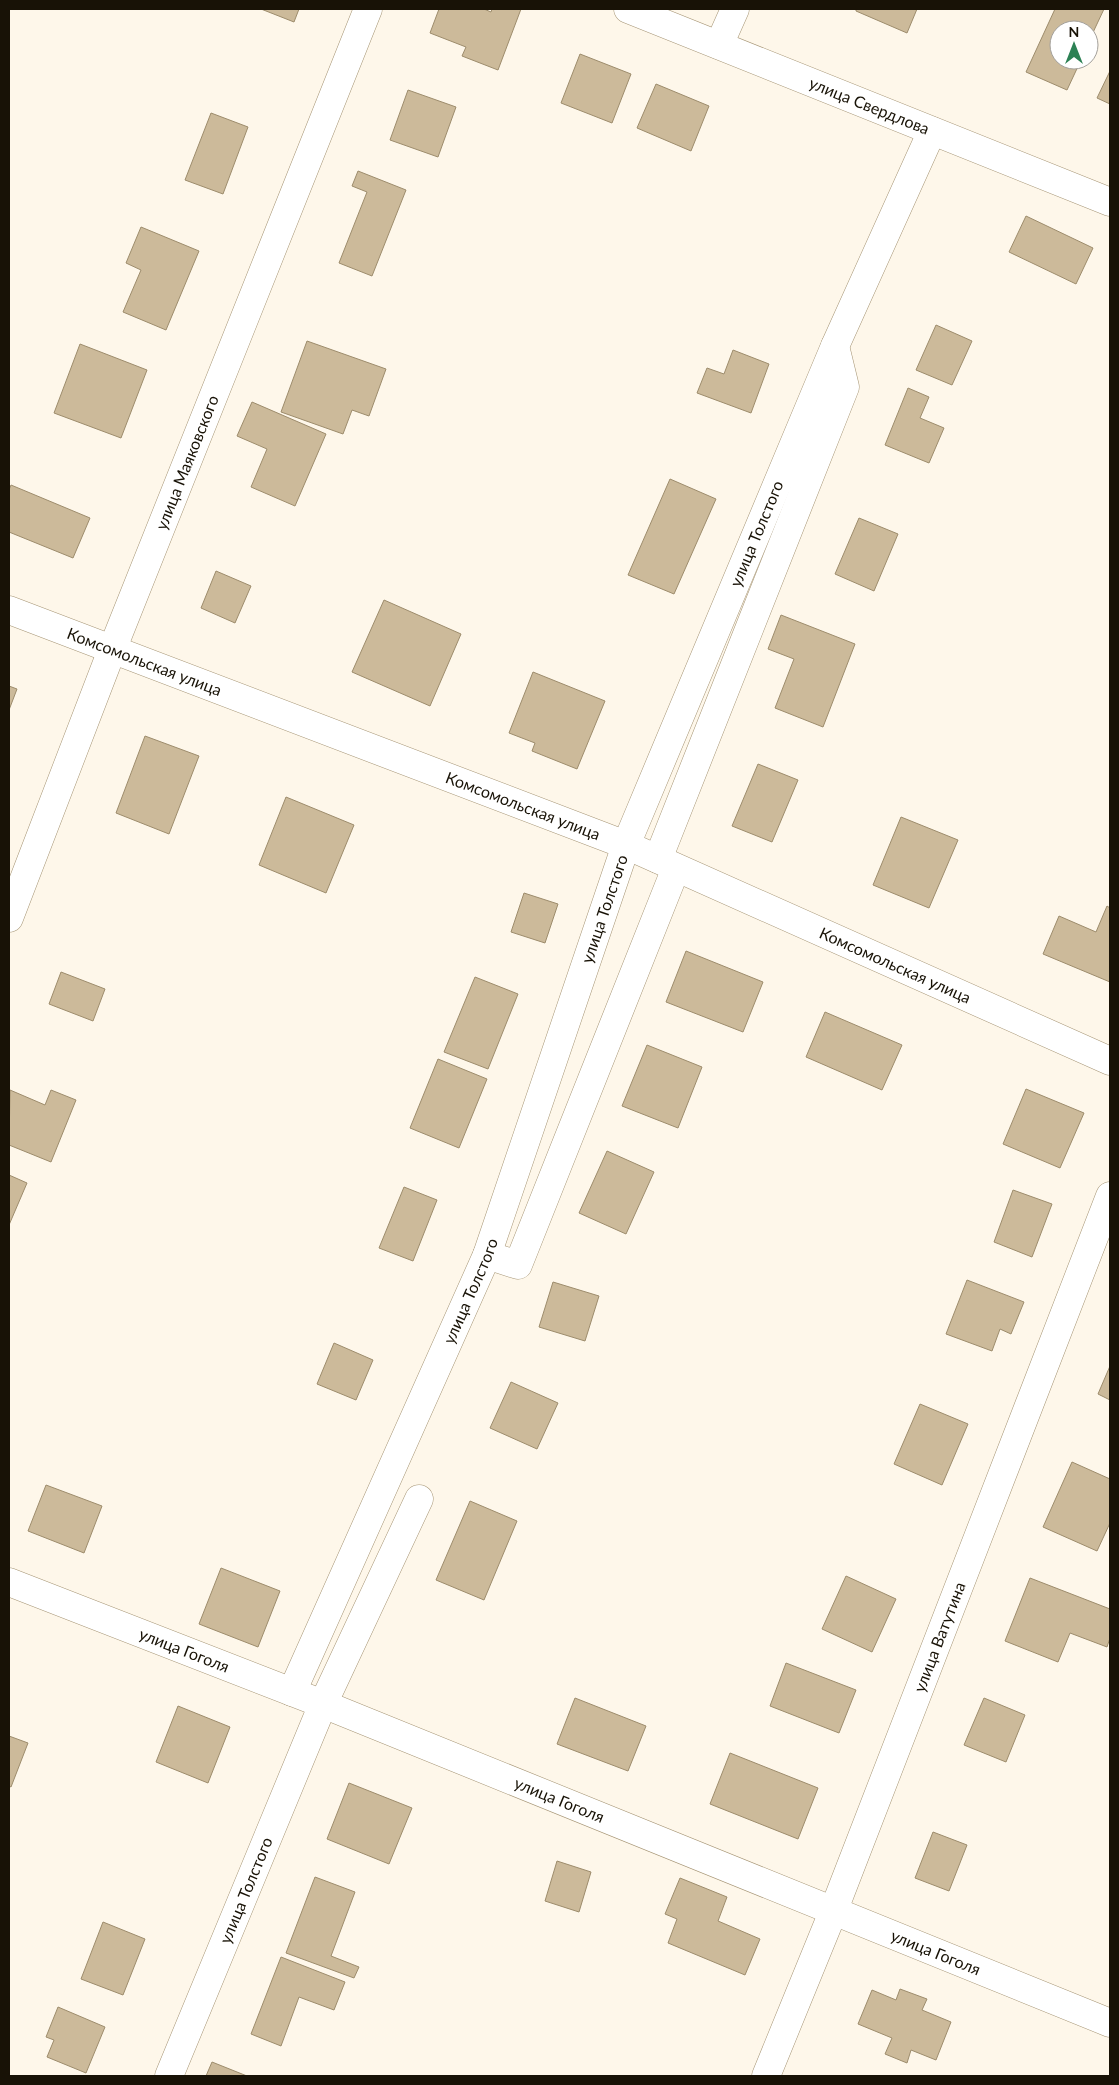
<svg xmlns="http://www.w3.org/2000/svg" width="1119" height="2085" viewBox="0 0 1119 2085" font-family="Lato,sans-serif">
<rect width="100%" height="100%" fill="#fef7ea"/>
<!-- building -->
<path fill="#ccba9a" stroke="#9d8c6c" d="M261,9H299L294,22Z
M439,9H484L491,12L492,9H521L498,70L462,56L466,47L430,33Z
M856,9H917L907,33L856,11Z
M1055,9H1104L1089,41V30H1059V60H1081L1067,90L1026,72Z
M580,54L631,74L612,123L561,103Z
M1110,71V104L1097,98Z
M656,84L709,106L691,151L637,128Z
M408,90L456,107L438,157L390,140Z
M211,113L248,127L223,194L185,180Z
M358,171L406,190L372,276L339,263L367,192L352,186Z
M1026,216L1093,248L1076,284L1009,252Z
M141,227L199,251L166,330L123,312L141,270L126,263Z
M936,325L972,341L952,385L916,370Z
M307,341L386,369L369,416L352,410L343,434L281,412Z
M80,344L147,370L121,438L54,413Z
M733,350L769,364L751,413L697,393L707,368L724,374Z
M908,388L929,397L920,418L944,428L929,463L885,445Z
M252,402L326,434L295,506L251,487L267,449L237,436Z
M670,479L716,499L674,594L628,575Z
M11,485L90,518L73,558L9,532V490Z
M859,518L898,534L874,591L835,574Z
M216,571L251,586L235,623L201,608Z
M384,600L461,634L430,706L352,672Z
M781,615L855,644L823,727L775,708L794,659L768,649Z
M533,672L605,701L577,769L532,751L535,743L509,733Z
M9,686L17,689L9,710Z
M145,736L199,756L169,834L116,813Z
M758,764L798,780L772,842L732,826Z
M286,797L354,825L326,893L259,865Z
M901,817L958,840L929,908L873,885Z
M524,893L558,904L545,943L511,932Z
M1107,906L1110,908V982L1043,954L1059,916L1096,932Z
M686,951L763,982L743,1032L666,1002Z
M61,972L105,989L93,1021L49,1004Z
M475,977L518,994L488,1069L444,1052Z
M825,1012L902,1045L882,1090L806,1057Z
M647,1045L702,1067L678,1128L622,1106Z
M438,1059L487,1079L459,1148L410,1128Z
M1026,1089L1084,1113L1060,1168L1003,1144Z
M10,1090L45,1105L51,1090L76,1100L51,1162L9,1145Z
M607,1151L654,1172L626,1234L579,1213Z
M9,1175L27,1183L9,1225Z
M404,1187L437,1200L413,1261L379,1248Z
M1013,1190L1052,1204L1032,1257L994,1242Z
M967,1280L1024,1302L1011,1334L1000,1329L992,1351L946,1334Z
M553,1282L599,1296L585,1341L539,1327Z
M334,1343L373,1360L356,1400L317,1384Z
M1110,1366V1400L1098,1394Z
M511,1382L558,1403L537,1449L490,1428Z
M920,1404L968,1424L942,1485L894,1464Z
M1072,1462L1110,1479V1523L1097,1551L1043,1527Z
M46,1485L102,1506L84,1553L28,1531Z
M470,1501L517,1521L484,1600L436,1580Z
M221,1568L280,1591L258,1647L199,1624Z
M846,1576L896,1599L872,1652L822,1629Z
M1030,1578L1110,1609V1638L1107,1647L1070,1633L1058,1662L1005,1641Z
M786,1663L856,1690L839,1733L770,1706Z
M575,1698L646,1726L628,1771L557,1744Z
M984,1698L1025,1715L1006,1762L964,1745Z
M178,1706L230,1727L208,1783L156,1762Z
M9,1736L28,1743L11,1787L9,1786Z
M730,1753L818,1788L798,1839L710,1804Z
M349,1783L412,1808L389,1864L327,1839Z
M933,1832L967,1845L949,1891L915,1878Z
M557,1861L591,1872L579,1912L545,1901Z
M315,1877L355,1892L331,1956L359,1967L354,1978L286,1953Z
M680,1878L727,1897L718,1921L760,1939L745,1975L668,1943L677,1919L665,1914Z
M103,1922L145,1939L123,1995L81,1979Z
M281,1957L345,1982L334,2010L299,1997L281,2046L251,2034Z
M900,1989L927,1999L922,2010L951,2022L936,2060L911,2050L907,2063L885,2054L892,2038L858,2024L872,1990L896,2000Z
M58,2007L105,2027L86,2073L47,2057L54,2040L46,2037Z
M212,2062L247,2076H206Z"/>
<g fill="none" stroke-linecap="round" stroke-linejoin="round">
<defs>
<g id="minor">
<path id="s1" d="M628,9L1110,202"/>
<path d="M719,45L735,9"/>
<path id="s2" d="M9,610L626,845L1110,1061"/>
<path d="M658,859L845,387L835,346"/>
<path id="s3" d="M9,918L112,650L368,9"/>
<path d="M487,1255L518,1265L676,868"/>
<path id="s4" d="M9,1582L323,1704L1110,2023"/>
<path id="s5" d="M292,1692L487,1255L626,845L835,346L932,131"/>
<path id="s6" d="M169,2076L323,1704L419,1499"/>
<path id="s7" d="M766,2076L833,1912L1110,1196"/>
</g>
</defs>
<!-- minor casing -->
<use href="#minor" stroke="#a69575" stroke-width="29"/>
<!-- minor -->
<use href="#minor" stroke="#fff" stroke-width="28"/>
</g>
<g text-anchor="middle" stroke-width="4" stroke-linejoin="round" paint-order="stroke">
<!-- street labels -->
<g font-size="16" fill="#181206" stroke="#fff">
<text dy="6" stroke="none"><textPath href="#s1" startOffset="260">улица Свердлова</textPath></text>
<text dy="6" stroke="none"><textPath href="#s3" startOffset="489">улица Маяковского</textPath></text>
<text dy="6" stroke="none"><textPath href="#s5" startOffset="1249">улица Толстого</textPath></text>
<text dy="6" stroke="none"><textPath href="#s2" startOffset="145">Комсомольская улица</textPath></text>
<text dy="6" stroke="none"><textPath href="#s2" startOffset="550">Комсомольская улица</textPath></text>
<text dy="6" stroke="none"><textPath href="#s5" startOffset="844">улица Толстого</textPath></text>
<text dy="6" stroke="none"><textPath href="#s2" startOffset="955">Комсомольская улица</textPath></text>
<text dy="6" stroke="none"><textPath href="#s5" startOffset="439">улица Толстого</textPath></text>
<text dy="6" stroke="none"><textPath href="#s7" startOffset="472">улица Ватутина</textPath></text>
<text dy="6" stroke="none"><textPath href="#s4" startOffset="188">улица Гоголя</textPath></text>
<text dy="6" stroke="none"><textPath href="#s4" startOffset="592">улица Гоголя</textPath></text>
<text dy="6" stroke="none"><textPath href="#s6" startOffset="201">улица Толстого</textPath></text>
<text dy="6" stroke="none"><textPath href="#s4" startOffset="998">улица Гоголя</textPath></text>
</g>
</g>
<!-- border -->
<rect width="1119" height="2085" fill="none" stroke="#181206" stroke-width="20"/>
<!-- north arrow -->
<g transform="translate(1074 45)"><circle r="24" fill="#ffffff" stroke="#a3a09b"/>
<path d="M0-4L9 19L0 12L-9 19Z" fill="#2c8154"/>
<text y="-8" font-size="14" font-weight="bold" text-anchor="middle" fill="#181206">N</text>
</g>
</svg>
